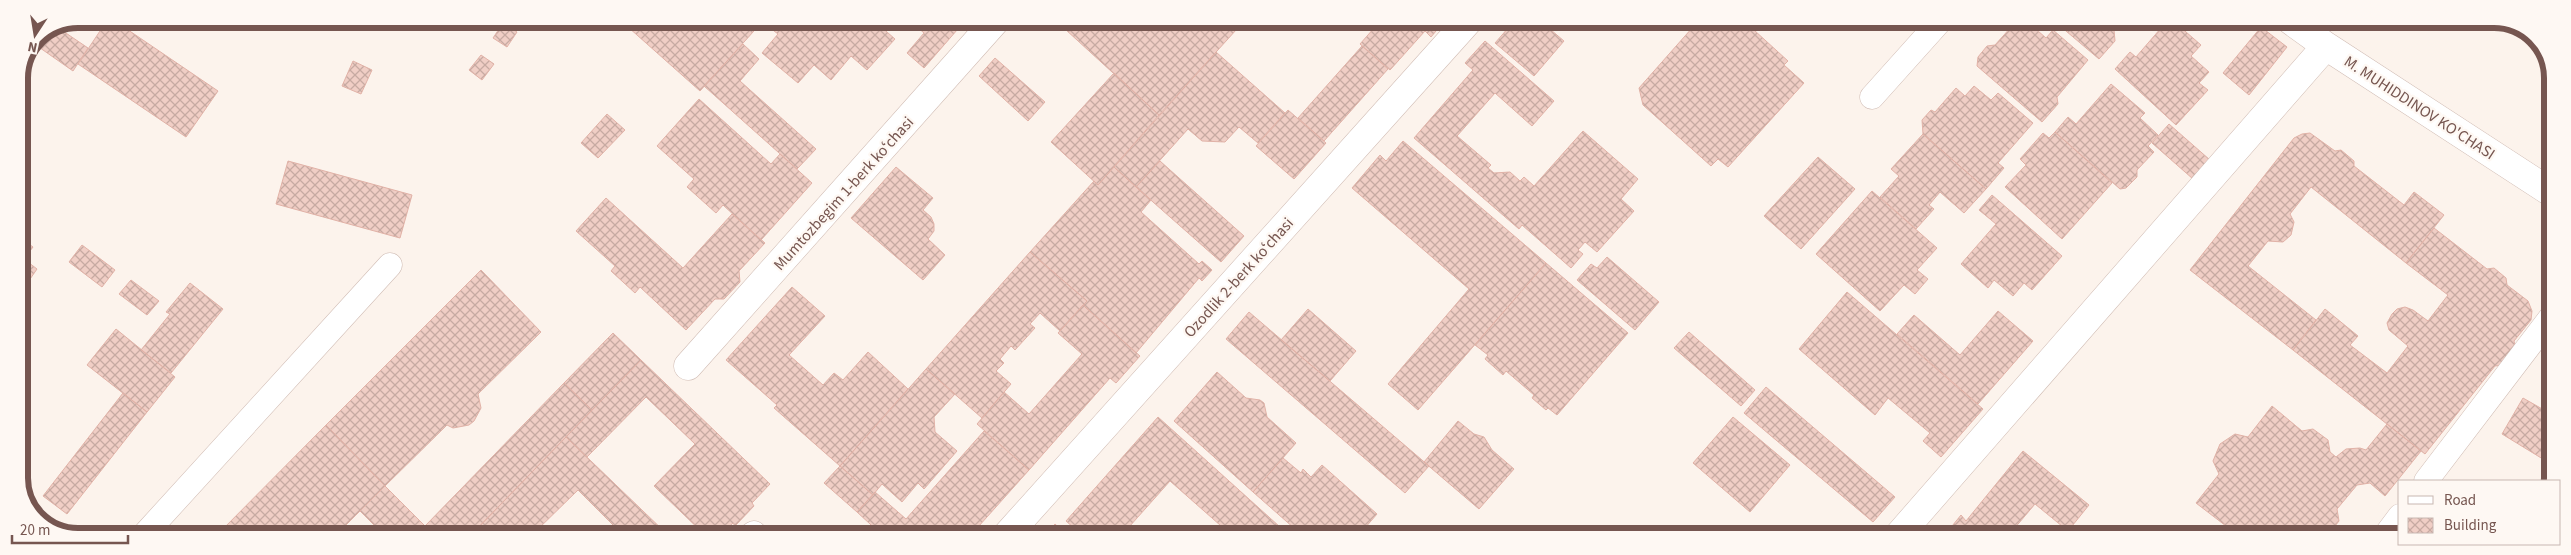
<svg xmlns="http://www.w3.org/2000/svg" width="2571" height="555" viewBox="0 0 2571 555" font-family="'Source Sans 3',sans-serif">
<defs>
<pattern id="building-cross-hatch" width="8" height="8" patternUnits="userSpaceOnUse" patternTransform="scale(1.25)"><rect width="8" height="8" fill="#f0cec5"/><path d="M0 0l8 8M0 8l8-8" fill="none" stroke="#c7aaa2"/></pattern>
</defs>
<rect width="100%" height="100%" fill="#fcf3ec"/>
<!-- building -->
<path fill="url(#building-cross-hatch)" stroke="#e1b2a7" d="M108,19H112L218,91L186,137L78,64Z
M619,19H758L762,22L700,91Z
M769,19H884L879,25L895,39L867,70L851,56L831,80L814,65L798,83L762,53L778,34L765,24Z
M908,19H961L964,22L924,68L907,53L924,33Z
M1054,19H1102L1112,28L1119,19H1246L1159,115Z
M1336,19H1347L1342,25Z
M1382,19H1446L1431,37L1425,31L1390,70L1360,44Z
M1516,19H1538L1564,41L1534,76L1495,43Z
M1700,19H1732L1738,25L1743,20L1788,61L1784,65L1804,83L1728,167L1718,159L1711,166L1643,105L1639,88Z
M2053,20H2123L2114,30L2115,41L2099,59Z
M2423,20H2441L2436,28Z
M503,23L517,32L507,47L493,38Z
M2029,23L2046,38L2053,30L2088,60L2057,97L2058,104L2042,122L1977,66L1978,57L1987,46L1995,45L2012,26Z
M2178,25L2201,45L2191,56L2209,72L2199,83L2208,90L2176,125L2115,69L2130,52L2136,57L2161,28L2173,30Z
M57,27L88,48L73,71L33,43L36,36Z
M2261,27L2287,47L2249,95L2223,73Z
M1485,41L1554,101L1532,126L1495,93L1457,136L1491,165L1488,168L1494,173L1510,172L1520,181L1524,177L1534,186L1583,131L1638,179L1621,199L1634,211L1597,252L1585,242L1578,250L1583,254L1571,268L1522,225L1519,229L1414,138L1473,70L1465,63Z
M743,44L759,59L740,81L816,149L797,169L704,86Z
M1362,46L1388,69L1324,141L1298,118Z
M1216,52L1285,113L1258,143L1239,127L1225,142L1202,141L1188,129L1136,187L1114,167Z
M481,55L494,64L482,80L469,70Z
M995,58L1045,102L1028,121L979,76Z
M353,61L372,70L361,94L342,86Z
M1114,73L1159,115L1098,185L1051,142Z
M2111,84L2145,113L2140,118L2158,135L2148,146L2154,152L2137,170V177L2126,188L2120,189L2055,132L2068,117L2076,124Z
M1974,86L1991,100L1998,93L2033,123L1998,163L2004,168L1986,189L1923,134L1922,120L1931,110L1935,112L1956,88L1965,96Z
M699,99L771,164L780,154L812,183L761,240L723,205L716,213L687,187L694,179L657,146Z
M1288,110L1326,143L1294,179L1256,146Z
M607,114L625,130L598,158L581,143Z
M2169,124L2210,160L2193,179L2152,143Z
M2055,132L2112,183L2062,239L2005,187L2026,165L2020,159L2043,133L2049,138Z
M2310,133L2335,151L2341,150L2354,161V166L2404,205L2414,192L2444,215L2406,263L2311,187L2290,214L2294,222L2291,235L2283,242L2268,241L2248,266L2316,320L2293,350L2190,270L2294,138L2302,134Z
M1923,134L1986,189L1964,213L1940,192L1929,205L1934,209L1916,229L1880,197L1899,176L1891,169Z
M1403,141L1546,263L1418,410L1388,384L1469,289L1352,188L1380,155L1386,161Z
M1818,157L1855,189L1801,249L1764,216Z
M288,161L412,195L400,238L276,204Z
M1160,161L1244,236L1221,262L1136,187Z
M896,167L933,198L923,210L931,217L934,224V231L928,239L945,255L923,280L851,218Z
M1114,167L1151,200L1141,212L1199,264L1202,261L1212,270L1202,281L1199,278L1136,353L1083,305L1087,301L1030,252L1094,181L1098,185Z
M1872,191L1937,248L1917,270L1928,279L1915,294L1904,285L1880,311L1816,254Z
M1992,195L2062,256L2032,290L2024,283L2013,296L1994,280L1988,288L1961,264L1996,224L1979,210Z
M606,198L683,268L732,214L765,243L739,271L740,282L724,299H715L686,330L640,287L635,293L611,271L615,266L576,231Z
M2434,228L2487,269L2494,268L2506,278L2507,285L2528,301L2532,311L2531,320L2514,341L2516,350L2504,365L2495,366L2425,454L2293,350L2325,309L2358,336L2350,345L2387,373L2408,346L2389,330L2387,323L2392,314L2397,309L2405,307L2413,310L2428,321L2448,295L2406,263Z
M19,237L33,247L24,259L37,269L19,295Z
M82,245L115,270L102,287L69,262Z
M1030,252L1087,301L1060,331L1040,313L1030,324L1035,328L1015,350L1011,346L1000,359L1004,363L996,371L1011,384L982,418L926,369Z
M1607,257L1659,302L1635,330L1577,280L1591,264L1597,268Z
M1546,263L1628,333L1557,415L1548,408L1546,410L1532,398L1534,395L1506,371L1503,375L1485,359L1488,355L1475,345Z
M481,270L541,332L478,394L481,408L474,421L469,425L453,428L447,425L385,486L326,425Z
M131,280L159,301L147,315L119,294Z
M190,283L223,309L171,373L141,350L170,314L166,312Z
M792,287L825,316L789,355L823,385L834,373L843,380L868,352L908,389L840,466L774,408L777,405L726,360Z
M1847,292L1983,409L1941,457L1923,441L1930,433L1888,398L1875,415L1799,349Z
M1083,305L1140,356L1116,383L1110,378L1029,470L977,424L1004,392L1029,414L1082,354L1058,333Z
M1308,309L1356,351L1330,381L1281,340Z
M1998,311L2033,341L1978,404L1897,334L1914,315L1960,355Z
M1249,312L1429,466L1405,493L1226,339Z
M116,329L175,377L147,412L87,365Z
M1689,332L1755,390L1741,406L1674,348Z
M613,333L641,360L592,410L564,383Z
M641,360L770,484L752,503L754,506L735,526L733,523L720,535H705L654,486L695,444L646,397L587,457L566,437Z
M926,369L955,394L934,417L935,432L957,451L924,489L918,483L902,502L882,484L873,495L840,466Z
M1217,372L1246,398L1260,400L1264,403L1267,417L1296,443L1253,492L1174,421Z
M564,383L592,410L471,535H434L425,526Z
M1766,387L1895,497L1873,522L1744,413Z
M123,393L147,412L67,514L43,496Z
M2523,398L2551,414V464L2502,434Z
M2272,406L2302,431L2313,429L2328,440L2330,452L2336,457L2346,449L2360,448L2366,450L2387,424L2421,451L2385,496L2370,483L2357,485L2337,509L2339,521L2327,536H2226V526L2196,503L2219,474L2213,461L2220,444L2235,434L2248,437Z
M1158,417L1290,536H1227L1229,533L1170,481L1121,536H1083L1066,521Z
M1733,417L1790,465L1750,512L1693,463Z
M1458,421L1474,434L1484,437L1492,450L1514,469L1479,509L1424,462Z
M326,425L385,486L336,535H217Z
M984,431L1029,470L970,536H883L857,512L875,492L906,519Z
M566,437L668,535H607L615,527L578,490L532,535H471Z
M2023,451L2089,505L2068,531L2035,504L2008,536H1944L1961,515L1966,521Z
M1283,458L1301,473L1303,469L1311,477L1322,465L1377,514L1358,536H1303L1253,492Z
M840,466L873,495L857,512L824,483Z
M385,486L434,535H384L360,511Z
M1055,524L1068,536H1045Z
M825,527L833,536H817Z"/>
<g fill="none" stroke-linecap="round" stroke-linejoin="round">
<defs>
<path id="lane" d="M1872,97L1941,20
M2426,481L2551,317
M144,535L390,265
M751,535L754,533
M2385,536L2400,516"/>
<path id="street" d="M2290,20L2326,46L2552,193
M688,366L997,19
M1006,536L1470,19
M1898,536L2326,46"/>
</defs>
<!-- lane casing -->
<use href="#lane" stroke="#d0bcb4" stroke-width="25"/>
<!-- street casing -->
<use href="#street" stroke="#d0bcb4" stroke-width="29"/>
<!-- lane -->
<use href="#lane" stroke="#fff" stroke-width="24"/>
<!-- street -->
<use href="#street" stroke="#fff" stroke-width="28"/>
</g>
<g text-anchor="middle" stroke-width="4.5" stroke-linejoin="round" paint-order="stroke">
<!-- street labels -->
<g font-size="16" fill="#765650" stroke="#fef8f3">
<text transform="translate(2420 107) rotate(33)" y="6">M. MUHIDDINOV KO'CHASI</text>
<text transform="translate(843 193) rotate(-48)" y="6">Mumtozbegim 1-berk koʻchasi</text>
<text transform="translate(1238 277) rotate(-48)" y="6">Ozodlik 2-berk koʻchasi</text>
</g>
</g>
<!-- crop -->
<path d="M0 0H2571V555H0ZM78 28H2494A50 50 0 0 1 2544 78V478A50 50 0 0 1 2494 528H78A50 50 0 0 1 28 478V78A50 50 0 0 1 78 28Z" fill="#fef8f3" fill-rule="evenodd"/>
<path fill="none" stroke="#765650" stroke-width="6" d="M78 28H2494A50 50 0 0 1 2544 78V478A50 50 0 0 1 2494 528H78A50 50 0 0 1 28 478V78A50 50 0 0 1 78 28Z"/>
<!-- legend -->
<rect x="2398" y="480" width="162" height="65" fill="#fef8f3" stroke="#c8b7b2"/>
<rect x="2408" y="496" width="25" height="8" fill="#ffffff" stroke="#c8b7b2"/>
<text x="2444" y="505" font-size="15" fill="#765650">Road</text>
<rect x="2408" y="518" width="25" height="15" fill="url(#building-cross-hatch)" stroke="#c8b7b2"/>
<text x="2444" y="530" font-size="15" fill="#765650">Building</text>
<!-- north arrow -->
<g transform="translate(35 35) rotate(192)" stroke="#fef8f3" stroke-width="4" paint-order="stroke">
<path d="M0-4L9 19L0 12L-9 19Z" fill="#765650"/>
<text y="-8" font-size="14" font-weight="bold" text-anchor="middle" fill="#765650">N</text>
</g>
<!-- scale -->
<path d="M12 535v8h116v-8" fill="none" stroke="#765650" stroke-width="2.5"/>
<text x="20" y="535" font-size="15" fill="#765650" stroke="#fef8f3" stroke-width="4" paint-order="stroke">20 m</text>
</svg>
